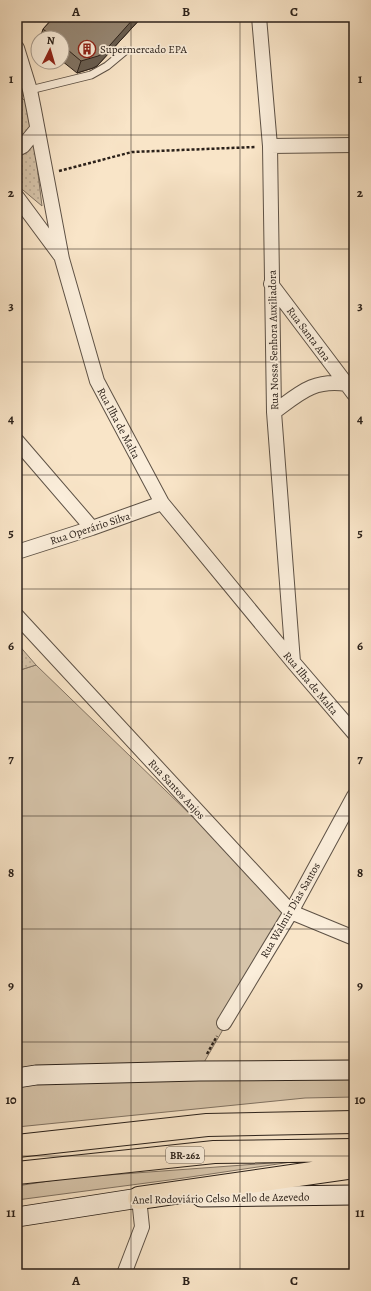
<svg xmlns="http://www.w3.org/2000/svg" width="371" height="1291" viewBox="0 0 371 1291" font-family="Alegreya,serif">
<defs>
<pattern id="park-dots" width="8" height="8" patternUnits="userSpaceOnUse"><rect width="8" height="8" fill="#d6c4aa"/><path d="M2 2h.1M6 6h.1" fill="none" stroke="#b8a892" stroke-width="1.8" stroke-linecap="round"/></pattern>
</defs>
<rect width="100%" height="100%" fill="#f9e5c8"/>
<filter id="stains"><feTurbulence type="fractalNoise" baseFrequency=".005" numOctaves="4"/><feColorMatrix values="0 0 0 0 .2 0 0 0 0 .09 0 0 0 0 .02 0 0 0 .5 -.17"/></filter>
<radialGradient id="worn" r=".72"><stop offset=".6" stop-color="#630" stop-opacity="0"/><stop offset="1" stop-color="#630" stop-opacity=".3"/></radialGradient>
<!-- green -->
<path fill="#d6c4aa" stroke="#807262" d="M36,665L291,912L199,1071L354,1078V1097L305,1098L17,1127V671Z
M298,1161L177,1179L17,1200V1186L68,1178Z"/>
<!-- park -->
<path fill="url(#park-dots)" stroke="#807262" d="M17,93L26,102L32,129L17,143Z
M34,141L42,206L17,185V155Z
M17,643L36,665L17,671Z"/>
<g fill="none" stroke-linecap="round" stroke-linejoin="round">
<defs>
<path id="service" d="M30,90L91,75L107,66L125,51"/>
<path id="minor" d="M259,17L270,146L274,412L293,662
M17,48L30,90L34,110L62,259L97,381L162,503L293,662L354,733
M270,146L354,145
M17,149L23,146L37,129
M17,197L60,255
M271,284L354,394
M274,412C300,393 313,379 347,384
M17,441L92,528
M17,552L92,528L162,503
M17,616L291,912L354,938
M224,1023L291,912L354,796
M124,1274L142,1227L139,1198"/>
<path id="secondary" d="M17,1078L36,1075L199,1071L354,1070
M201,1197L354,1195
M17,1217L139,1198L154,1197"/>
<path id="motorway" d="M17,1146L207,1125L354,1122
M17,1173L214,1152L354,1150
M139,1198L354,1167"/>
</defs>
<!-- service casing -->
<use href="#service" stroke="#5e5246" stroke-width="9"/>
<!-- minor casing -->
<use href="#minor" stroke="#5e5246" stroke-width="16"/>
<!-- secondary casing -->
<use href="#secondary" stroke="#2b211a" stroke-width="21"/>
<!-- motorway casing -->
<use href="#motorway" stroke="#2b211a" stroke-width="24"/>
<!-- path -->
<path stroke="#2b211a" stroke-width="2.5" stroke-dasharray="3 2" stroke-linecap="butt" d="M59,171L132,152L255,147
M207,1054L217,1036"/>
<!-- service -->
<use href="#service" stroke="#fbeedb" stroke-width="7"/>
<!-- minor -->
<use href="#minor" stroke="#fbeedb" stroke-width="14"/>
<!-- secondary -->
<use href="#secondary" stroke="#fbeedb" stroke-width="19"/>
<!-- motorway -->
<use href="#motorway" stroke="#f9e5c8" stroke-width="22"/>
</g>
<!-- wall -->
<path fill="#817464" stroke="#2b211a" d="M54,17H142L97,66L93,68L77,73L62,61V38H40L43,29Z"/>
<!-- shaded-wall -->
<path fill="#695e51" stroke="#2b211a" d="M135,17H142L97,66L93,68L77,73L81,61Z"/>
<!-- building -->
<path fill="#968774" stroke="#2b211a" d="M54,17H135L102,54L98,56L81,61L62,45V38H54L43,29Z"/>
<!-- grid -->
<path fill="none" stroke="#2b211a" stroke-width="1" stroke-opacity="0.55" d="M131,17V1274M240,17V1274M17,135H354M17,249H354M17,362H354M17,475H354M17,589H354M17,702H354M17,816H354M17,929H354M17,1042H354M17,1156H354"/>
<!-- icons -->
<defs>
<symbol id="building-ring" viewBox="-11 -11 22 22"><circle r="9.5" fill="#fbeedb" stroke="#8f2418" stroke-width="1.5"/><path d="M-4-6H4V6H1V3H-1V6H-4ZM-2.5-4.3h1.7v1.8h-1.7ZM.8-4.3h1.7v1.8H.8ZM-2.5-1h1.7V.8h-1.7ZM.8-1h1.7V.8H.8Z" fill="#8f2418"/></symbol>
</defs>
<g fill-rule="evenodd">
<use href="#building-ring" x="77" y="39" width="20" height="20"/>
</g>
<g text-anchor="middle" stroke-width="3.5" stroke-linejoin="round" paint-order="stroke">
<!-- shield labels -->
<rect fill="#fbeedb" stroke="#695e54" stroke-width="1" x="166" y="1147" width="38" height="16" rx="3"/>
<g font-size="10" font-weight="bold" fill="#2b211a">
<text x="185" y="1159">BR-262</text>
</g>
<!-- poi labels -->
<g font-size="11" fill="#2b211a" stroke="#fbeedb" text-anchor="start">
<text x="100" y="53">Supermercado EPA</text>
</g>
<!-- street labels -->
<g font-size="11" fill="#2b211a" stroke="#fbeedb">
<text transform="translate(309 334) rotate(53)" y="4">Rua Santa Ana</text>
<text transform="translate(273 340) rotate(-91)" y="4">Rua Nossa Senhora Auxiliadora</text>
<text transform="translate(119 423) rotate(62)" y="4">Rua Ilha de Malta</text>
<text transform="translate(90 528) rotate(-18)" y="4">Rua Operário Silva</text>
<text transform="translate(311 683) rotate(50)" y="4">Rua Ilha de Malta</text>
<text transform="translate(177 789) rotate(47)" y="4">Rua Santos Anjos</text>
<text transform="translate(290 910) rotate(-60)" y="4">Rua Walmir Dias Santos</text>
<text transform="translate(221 1198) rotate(-1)" y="4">Anel Rodoviário Celso Mello de Azevedo</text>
</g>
</g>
<!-- margin -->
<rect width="371" height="1291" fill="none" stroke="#f9e5c8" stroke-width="44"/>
<!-- north arrow -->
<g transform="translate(50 50) rotate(5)"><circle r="19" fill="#fbeedb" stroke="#a89c8e"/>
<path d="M0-3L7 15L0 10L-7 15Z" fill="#8f2418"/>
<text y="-6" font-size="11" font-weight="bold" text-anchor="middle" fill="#2b211a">N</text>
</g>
<rect x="22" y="22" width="327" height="1247" fill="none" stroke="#2b211a" stroke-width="1.5"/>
<g font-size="13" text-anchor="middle" font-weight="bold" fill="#2b211a">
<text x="76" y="16">A</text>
<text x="186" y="16">B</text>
<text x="294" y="16">C</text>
<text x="11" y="83">1</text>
<text x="360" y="83">1</text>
<text x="11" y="197">2</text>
<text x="360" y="197">2</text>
<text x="11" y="310">3</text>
<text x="360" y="310">3</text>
<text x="11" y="423">4</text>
<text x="360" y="423">4</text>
<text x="11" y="537">5</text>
<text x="360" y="537">5</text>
<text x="11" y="650">6</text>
<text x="360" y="650">6</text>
<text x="11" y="763">7</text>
<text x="360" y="763">7</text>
<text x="11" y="877">8</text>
<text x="360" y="877">8</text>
<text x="11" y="990">9</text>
<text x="360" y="990">9</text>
<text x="11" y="1104">10</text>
<text x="360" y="1104">10</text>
<text x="11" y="1217">11</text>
<text x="360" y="1217">11</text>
<text x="76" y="1285">A</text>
<text x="186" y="1285">B</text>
<text x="294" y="1285">C</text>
</g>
<rect width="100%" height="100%" filter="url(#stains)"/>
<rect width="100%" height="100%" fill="url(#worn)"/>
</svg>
